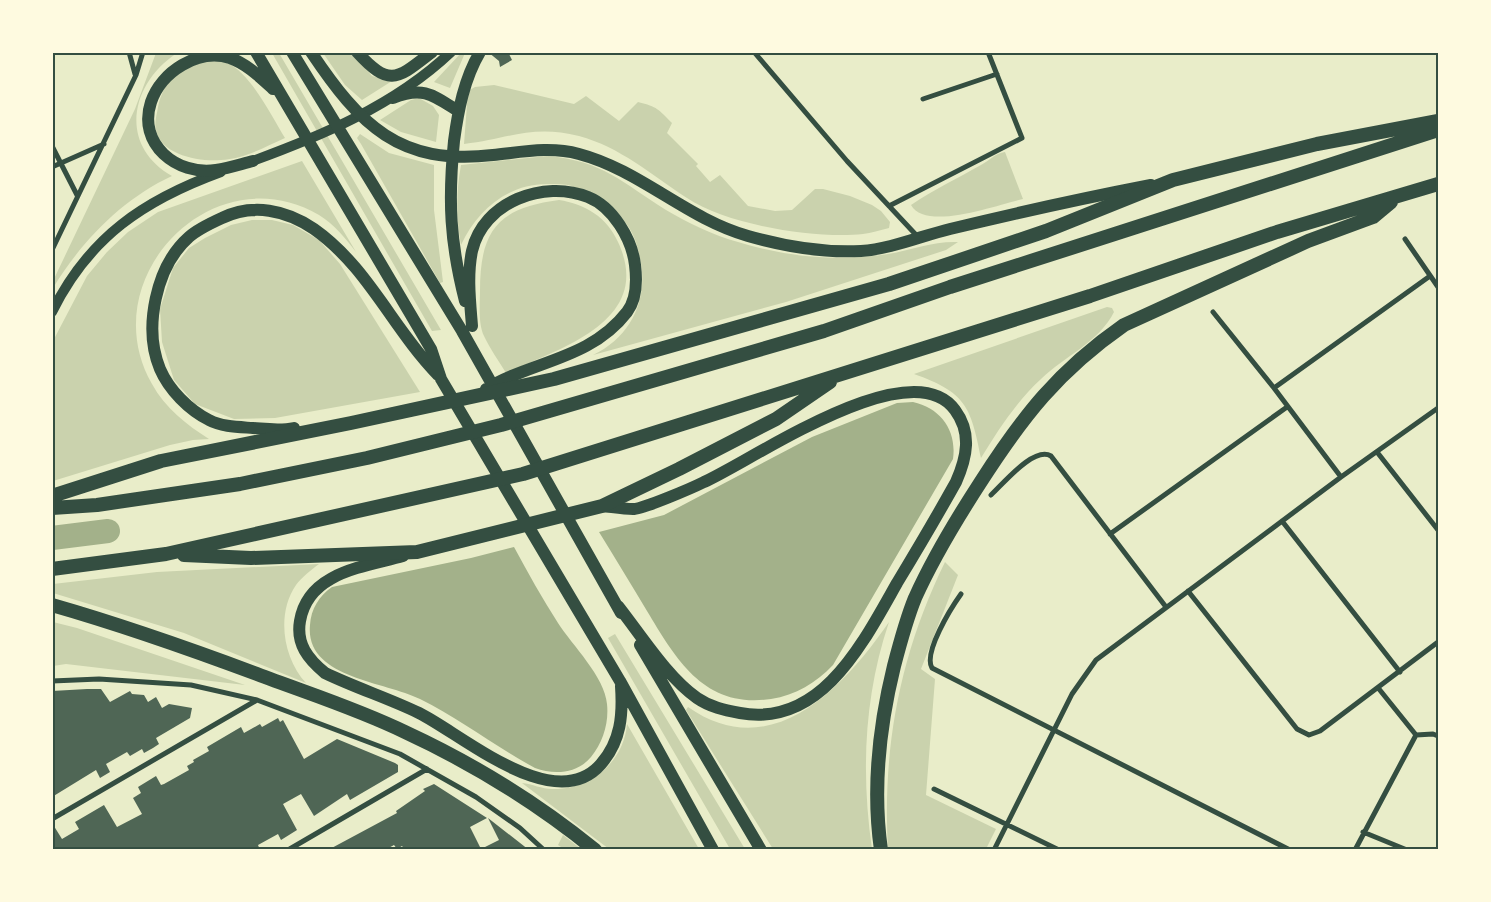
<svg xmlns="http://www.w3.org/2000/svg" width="1491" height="902" viewBox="0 0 1491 902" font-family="Barlow,sans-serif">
<rect width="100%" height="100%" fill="#e9edc9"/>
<!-- green -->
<path fill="#cad2ad" d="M156,53H177C130,84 118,145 172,176C122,199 81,242 53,288V281L135,109Z
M272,53H279L441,330L432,331Z
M323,53H352L372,76L392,81L362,100L345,85Z
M461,53H465L450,88L434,82Z
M211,59C216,60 222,61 227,63C250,72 272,117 285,138C265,147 244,159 221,160C199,162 161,155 156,130C154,123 157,114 158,107C160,95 167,82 176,74C184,67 201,63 211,59Z
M494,85L574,104L586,96L619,121L638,102C658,107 658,109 672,123L667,133L698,164L696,166L710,182L720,175L748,206L775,211L792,210L815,189H823L850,196L872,205L881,211L890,222L889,228C880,230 871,233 863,234C815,239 727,225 687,198C652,175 620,147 579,136C532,124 508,139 464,144L468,91L475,87Z
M419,98L433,106L439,115L436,142L401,132L380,120L411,100Z
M360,134L389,153L434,165V210L443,282L440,283L361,144L357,138Z
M1005,152L1023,199C999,204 926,232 911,205C933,190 958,178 981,165C989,161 995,153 1005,152Z
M547,156C604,161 621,182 666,210C688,223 713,235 738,242C786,257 838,262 888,254C912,250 934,241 958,242L946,250L786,302L593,355C633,336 650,296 639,254C637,242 631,228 623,220C617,213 606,208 598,203C589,198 581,190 572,186C565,184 556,184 549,184C509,183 477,210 461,245C456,218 456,192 461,165Z
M302,161L356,252C346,239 334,224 319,215C212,153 92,279 152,384C165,408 187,425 209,439L193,440L170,445L53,481V341L87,276L107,252L128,232L158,212Z
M559,200C585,204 607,217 618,242C655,321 560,348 506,373C499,361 490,349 484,336C478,324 480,304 480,291C480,230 498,208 559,200Z
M252,220H272L293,225L319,240L340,264L420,392L275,418L234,419L195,404L174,380L162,342L160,309L173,268L189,248L205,238L231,225Z
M1107,307L1112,308L1114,312C1099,342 1065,356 1041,379C1017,401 998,430 981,458C971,406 965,392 914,374Z
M945,562L958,575L921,669L935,679L926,795L996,829L986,849L888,850C882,748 900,654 945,562Z
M319,564C311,570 302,577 296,585C276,614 283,658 306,683L184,633L53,593V584L157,572Z
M53,622L77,628L245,685L66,664L53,666Z
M889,622C864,696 861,773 872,849H773L686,710L688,707C772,766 844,687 889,622Z
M615,634L745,849H730L608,638Z
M627,724L699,849H609L522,783C532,784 542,789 552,789C590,790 624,762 627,724Z
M563,835L581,849H564L558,845Z"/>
<!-- water -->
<path fill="#a3b18a" d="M913,402C941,408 957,431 953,459L833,665C816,683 796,695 771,699C704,709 676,659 647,611C631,584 615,558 599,532L664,515L812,437L897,403Z
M514,547C528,573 542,598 558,623C572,645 605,677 607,704C609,723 603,742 591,757C577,774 554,775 535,768C496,747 460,719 420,699C384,681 305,678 310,625C311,609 319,596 332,587L471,558Z"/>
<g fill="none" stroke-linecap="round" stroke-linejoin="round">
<!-- river -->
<path stroke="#a3b18a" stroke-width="24" d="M52,538L108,531"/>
</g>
<!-- building -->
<path fill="#4f6655" d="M488,52H508L512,60L500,67L499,61Z
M87,689H101L110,702L130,691L132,694L144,695L148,702L156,697L162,708L169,704L192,708L190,718L156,738L159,744L153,748L144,753L142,749L130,756L127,752L106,764L110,772L100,778L96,770L52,797V691Z
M278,718L280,722L283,720L304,759L337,739L395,763L398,765V772L350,800L347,794L314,816L301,794L283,804L297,830L281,840L278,834L258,845L260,850H52V823L62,839L79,829L75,822L104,805L117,827L142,814L133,798L141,793L138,787L156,776L161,785L164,784L189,770L187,766L194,762L193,760L209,751L207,747L241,727L244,733L260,724L262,727Z
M434,784L487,818L470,827L481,849L499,840L488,818L529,850H405L402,846L397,849L394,845L385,850H328L397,813L396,811L425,791L423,789Z"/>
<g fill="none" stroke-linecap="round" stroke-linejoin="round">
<!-- minor -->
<path stroke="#344e41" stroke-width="5" d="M129,52L135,74
M754,52L847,161L918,237
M923,99L997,74
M52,146L77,195
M52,167L104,144
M889,206L1022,138L988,52
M1405,239L1438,287
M52,250L136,75L143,52
M1213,312L1274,388L1341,477
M1274,388L1430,276
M1377,452L1438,530
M991,495C1004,483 1034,446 1051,456L1166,607
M1282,521L1400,672
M1110,534L1287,407
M1188,591L1297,729L1309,735L1320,731L1438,642
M961,594C951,608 923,653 932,668L1290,850
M52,681L99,679L191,685L257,700L400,754L476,797L520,828L544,850
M1379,689L1416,735
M934,789L1059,850
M52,819L257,700
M1363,832L1407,850
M288,850L427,769
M994,850L1072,694L1096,660L1341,477L1438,408
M1355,850L1416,735L1433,734L1438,736"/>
<!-- secondary -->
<path stroke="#344e41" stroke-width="10" d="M247,163C319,137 394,106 451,52
M52,312C89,237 144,200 221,172"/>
<!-- trunk -->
<path stroke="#344e41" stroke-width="12" d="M256,52L431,349L441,379L620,681L713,850
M292,52L462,331L621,613
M311,52C360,125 399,166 493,155C522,152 550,146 579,154C640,170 687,219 748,236C783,246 824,253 861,251C891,249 921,236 950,229C1016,213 1084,198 1151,185
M357,52C390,88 397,79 432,52
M393,98C423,86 433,95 458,111
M253,161C241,164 229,168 216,170C177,176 137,144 151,102C161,72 198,48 230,58C247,64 260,77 273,89
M465,301C450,242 448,201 454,141C458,111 464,79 480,52
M472,326C470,301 467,275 472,251C483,202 544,179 588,197C613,207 632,239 635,265C637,281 637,299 627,312C590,360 531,361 486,389
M294,428C280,431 267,429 253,428C239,427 222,427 209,420C189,410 169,390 160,369C143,328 156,266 189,237C198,229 211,223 222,218C253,203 286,210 314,229C368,267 393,329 438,375
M602,506C612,507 623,509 633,509C643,509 692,488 704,482C753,460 911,349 955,410C972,433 967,457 956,482C937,516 917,550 897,583C863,643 821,728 740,713C724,710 710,707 697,698C667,677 641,635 618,606
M403,556C364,567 308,572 300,621C296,644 308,659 325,673C356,688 388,698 419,713C463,735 555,817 601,764C621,741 623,715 621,686
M640,645L761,850"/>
<!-- motorway -->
<path stroke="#344e41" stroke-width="14" d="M52,496L161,461L351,423L554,379L889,284L1046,231L1173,180L1317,144L1438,121
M52,508L97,505L240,484L367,458L501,425L824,331L950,287L1438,130
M184,555L251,558L417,552L602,506L679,469L776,419L830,382
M52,569L166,554L523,474L1090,296L1277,232L1438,184
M52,605C122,625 190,649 257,674C307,693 358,709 405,732C472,763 537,803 595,850
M881,850C872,787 879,727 894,666C900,643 906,620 915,598C933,558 956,520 980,483C1023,416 1058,371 1124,325L1308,241L1373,217L1391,202"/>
</g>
<!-- border -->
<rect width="1491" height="902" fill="none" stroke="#fefae0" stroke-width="108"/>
<rect x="54" y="54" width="1383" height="794" fill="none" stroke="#344e41" stroke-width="2"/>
</svg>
